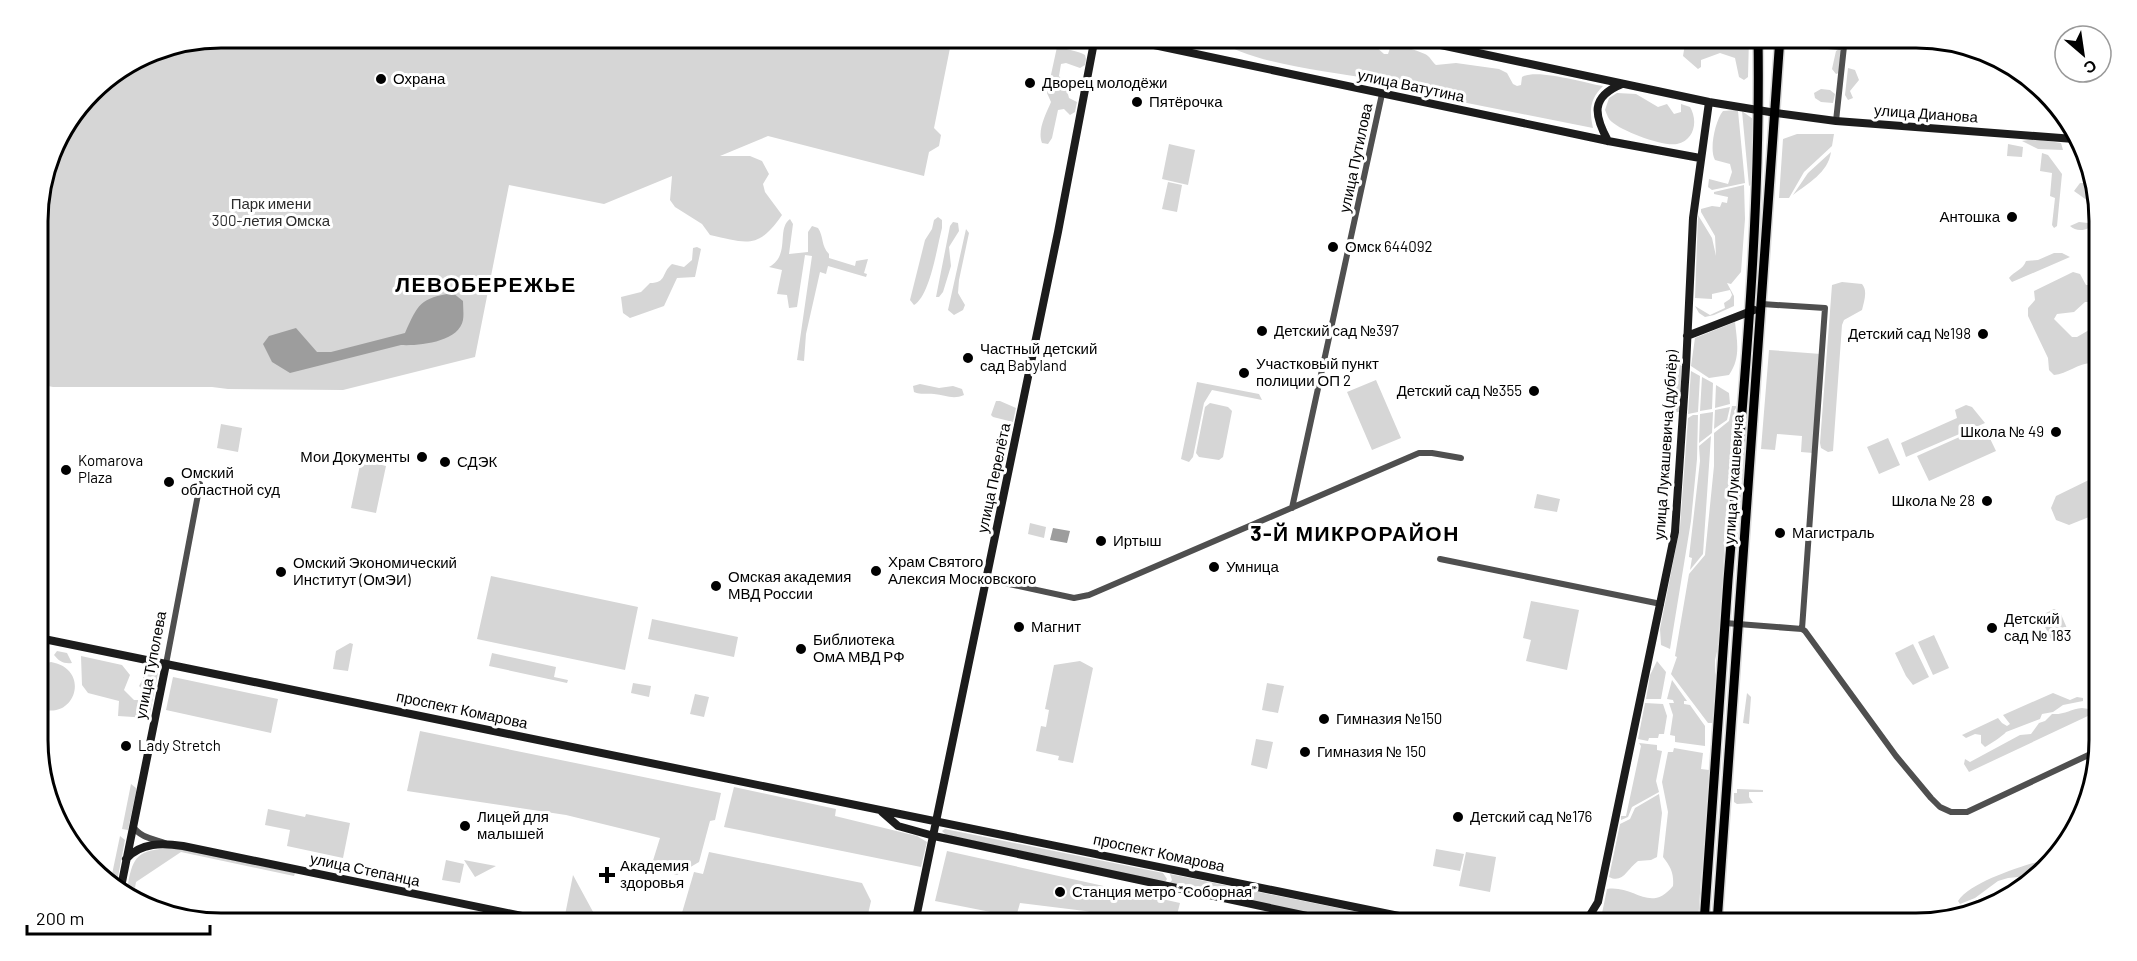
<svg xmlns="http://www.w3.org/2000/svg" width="2137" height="961" viewBox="0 0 2137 961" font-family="Barlow,sans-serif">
<rect width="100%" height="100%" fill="#fff"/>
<!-- green -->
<path fill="#d6d6d6" d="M221,37L952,38L934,128L941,135L939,146L929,152L924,176L768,136L720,156H750L762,161L769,174L763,184L765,192L782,215C758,250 747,243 710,235L702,224L675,207L670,200L672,176L604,204L509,185L475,357L343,390L228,389L212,387H53L38,384V209L57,140L100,83L151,51Z
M1215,38H1348L1360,41L1363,49L1375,46L1384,54H1388L1391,45C1403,46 1414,49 1425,54C1430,56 1432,62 1436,65L1456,63L1499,69L1507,73L1513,84L1517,86L1521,85L1522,77C1536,68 1585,83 1603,86C1590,99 1589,110 1593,128L1437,97L1380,74L1371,79C1326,71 1250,64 1215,38Z
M1686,38H1749L1748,77L1744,80L1739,77L1735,58L1720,53L1701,60V67L1698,69L1683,56Z
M1057,47C1065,49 1078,51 1085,55L1086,59L1085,65L1080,68L1066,63L1061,64L1059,76L1066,86L1069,98L1077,102L1075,112L1070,115L1064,109L1058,110L1052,138L1048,144L1042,143C1037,130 1046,114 1051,102L1047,93Z
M1839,49L1841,51L1839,73L1836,74L1832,69L1836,51Z
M1848,68L1855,70L1859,80L1850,91L1853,98L1848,100L1845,95Z
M1821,89L1830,90L1835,94L1833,103L1821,102L1815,98L1814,93Z
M1617,93L1636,94L1658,107L1667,104L1674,114L1681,112V104L1690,107C1698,120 1695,140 1677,144C1663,147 1622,131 1612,122C1608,119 1607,114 1605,110L1609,98Z
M1736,110L1738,111L1745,183L1712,190L1708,187L1709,179L1728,184L1732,172L1730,164L1715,160C1709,150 1715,121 1723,111Z
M1742,111L1753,119L1754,122L1753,183L1749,186Z
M1797,134H1834L1832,146L1804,172L1789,198H1779L1783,139Z
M2034,139L2061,143L2063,150L2038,149L2022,141Z
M1169,144L1195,150L1188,185L1162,179Z
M2008,144L2023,147L2022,157L2007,156Z
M1831,152C1828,173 1808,183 1793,195L1808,173Z
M2042,153L2048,155L2062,174L2057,226L2054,228L2052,225L2055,198L2050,196L2052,173L2040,171Z
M1168,182L1182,185L1177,212L1162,209Z
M2080,183H2092L2098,197L2088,201L2074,191Z
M1744,185L1745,219L1741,272L1731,284L1727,283L1734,296V306L1714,315L1705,317L1699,313L1695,306L1710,315L1725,308L1724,303L1730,299L1732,295L1730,290L1712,294V299L1695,298L1698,215L1712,238L1716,256L1715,236L1701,212V209L1712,206L1720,207L1722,202L1727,203L1728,197L1714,194V192Z
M2098,212V263C2091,257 2090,245 2090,237L2094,234L2089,228C2083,231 2075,231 2070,226L2079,222L2088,223L2091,216Z
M938,217L942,220V228C937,247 930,296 914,305L910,300L925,240L932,229L934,220Z
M790,219L793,224L789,254L808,252V232L812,226L818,228C824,237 821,246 829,254V258L855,266L856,261L868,259L864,273L867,274L866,277L828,266L826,274L820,272L806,334L804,361L797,360L812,256L805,255L797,307L789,308L787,295L777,294L782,270L769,267C791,255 776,229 790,219Z
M953,222L958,223L959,231L949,247L951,266L943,292L939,297H936L950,226Z
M966,229L969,233L959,280L958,293L965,305L963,310L954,315L948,310Z
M697,247L701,249L695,277L677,278L664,306L630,318L623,313L621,297L641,292L650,283C667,283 661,273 672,264L684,267L692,260L693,248Z
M2054,253H2062L2070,257L2012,282L2009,278C2014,271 2023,270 2026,261L2038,260Z
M2073,272L2080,274L2086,285H2095L2098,278V302H2085L2074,312L2057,314L2054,319L2072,337H2077L2089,330L2098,333V376L2092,363C2078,363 2067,374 2054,375L2049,370L2048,358L2028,316V308L2035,300L2034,291Z
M1842,282L1862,284C1868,291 1864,301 1862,310L1844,320L1842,325L1833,451L1828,452L1821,448L1820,443L1832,285Z
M1735,322C1737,341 1741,358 1729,375L1709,378L1691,366L1695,338Z
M1769,350L1821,354L1813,453L1801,452L1802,436L1777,434L1775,450L1761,449Z
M1676,363L1682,366L1679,412H1674Z
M1691,371L1700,376L1698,412L1688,414Z
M1702,377L1713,383L1712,409L1700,411Z
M1376,380L1401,438L1372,450L1347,392Z
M1197,382L1259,394L1262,400L1212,390L1204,403L1193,457L1189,462L1181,459Z
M920,384L939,388L953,386L962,389L964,395C953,400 945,395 934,394C927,393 921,395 914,392L913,386Z
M1716,385L1729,393L1730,404L1715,408Z
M996,401H1000L1016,408L1013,422L993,417L991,415Z
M1210,403L1228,407L1232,411L1223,457L1219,460L1199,457L1196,453L1205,407Z
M1966,405L1972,407L1985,423L1906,457L1901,443L1957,418L1955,410Z
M1732,406H1736V408L1734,411L1736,419L1732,442L1734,458L1725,525L1721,635L1715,660V672L1718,681L1715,723H1708L1671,674L1677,657L1675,656L1689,574L1705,555L1714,466V433L1729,421Z
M1730,407L1727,420L1714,429L1715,410Z
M1713,412L1712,433L1699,443L1700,414Z
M1693,415H1698L1697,459L1691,521L1670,649L1661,645L1660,629L1680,527L1688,418Z
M221,424L242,428L238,452L217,448Z
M1984,426L1996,451L1929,481L1917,456Z
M1711,436L1703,554L1690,570L1692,558L1689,557L1700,461L1699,446Z
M1888,438L1900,465L1879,474L1867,447Z
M361,460L386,466L376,513L351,508Z
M2099,475V513L2069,525L2056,520L2051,508L2056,496Z
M1537,494L1560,499L1557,512L1534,508Z
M1030,523L1046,527L1044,538L1028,534Z
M491,576L638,607L625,670L477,639Z
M1531,601L1579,610L1567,670L1526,661L1531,640L1523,638Z
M2054,609L2060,612L2069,633L2067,637L2053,644L2040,616Z
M652,619L738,637L734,657L648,639Z
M1934,635L1949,668L1933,675L1918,642Z
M350,643L353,644L348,671L333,669L336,651Z
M1913,644L1929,677L1913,685L1906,676L1895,653Z
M57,651L67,653L72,663C63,664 59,661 54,655Z
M492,653L556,667L554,677L568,680L567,683L489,666Z
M81,656L122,665L130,675L124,690L134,700H143L146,693L139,686L143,679L144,670L158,673L149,718L118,716L119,701L88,693L82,685Z
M1080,661L1093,668L1073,763L1058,760L1059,756L1036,751L1041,726L1046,727L1049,710L1045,709L1054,665Z
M1657,661L1666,672L1661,699H1646L1650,675Z
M51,662C92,669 75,723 39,708V665Z
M173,677L278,699L271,733L166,710Z
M1672,680L1687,701H1684V704L1690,705L1705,726V746L1675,742V736L1670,735L1673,715L1669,703H1674L1673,700L1667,699Z
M633,683L651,686L649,697L631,693Z
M1267,683L1284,686L1278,713L1262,710Z
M1747,693L1751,697L1749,724L1743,723Z
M2053,693L2070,700L2077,697L2083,698V701L2063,705L2053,712L2042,714L2040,719L2006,732C2003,736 1990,744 1985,747L1981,743V735L1975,734L1966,738L1962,735L1998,718L2002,723L2007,726L2010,724L2003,715Z
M695,694L709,697L704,717L690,714Z
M1645,703L1663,704L1667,716L1664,734H1659L1658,738H1649L1648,741L1638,739Z
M2082,708L2089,709L2090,715L1969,772L1964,764L1965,759L1970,762L2020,735L2031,734L2039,723L2045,721L2052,714C2064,715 2071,709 2082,708Z
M420,731L721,793L715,820L710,821L699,862L677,875L651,867L660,838L566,815L407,791Z
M1256,739L1273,742L1267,769L1251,765Z
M1639,743L1657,745V750L1662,751L1656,781L1659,792L1632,807L1628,817L1621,820V816H1626L1641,746Z
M1674,748L1703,753L1701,769L1709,770L1706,851L1701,878L1698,923H1600L1607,889C1635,885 1650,914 1673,886C1674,874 1671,867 1663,857L1668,812L1662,782L1668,752H1673Z
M131,784L136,788V792L128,830L122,829Z
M734,787L836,809L835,816L917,836L927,842L921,867L724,827Z
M1737,789L1763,790V792H1749V797L1753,803L1737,804L1734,802V793H1737Z
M1659,794L1662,813L1657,857L1651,860L1638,861C1627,869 1623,884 1609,877L1620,824L1630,819L1635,808Z
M268,809L305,817L306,814L350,823L343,858L287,846L290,830L265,825Z
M945,829L1163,873L1167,879L1165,882L946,835L942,831Z
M120,836L125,840L117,882L111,879Z
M168,848L182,849L295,873L294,876L181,852L136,882L135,888L128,884C133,855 139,851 168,848Z
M1436,849L1464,854L1460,871L1433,866Z
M947,851L1180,903L1175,923H1143L1085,911L1020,903L1016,917L935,901Z
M709,852L862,883L871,901L866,923H679L694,872L703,874Z
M1466,852L1496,857L1490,892L1459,886Z
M446,860L464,864L460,883L442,880Z
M464,860L496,866L475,877Z
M2037,862L2042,864L2027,876L2008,878L1998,881L1975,898L1960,904L1958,901C1970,883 2016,868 2037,862Z
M1170,874L1412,923H1357L1168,885L1172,880Z
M573,875L598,921L565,915Z
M937,915L942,916L947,923H923L930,916Z"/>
<!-- water -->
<path fill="#9d9d9d" d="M453,293L463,301C463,307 464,314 463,320C459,342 419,346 401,345L290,373L272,362L263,344L269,336L296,328L317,352H331L405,333C418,304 420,298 453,293Z
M1053,528L1070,531L1067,543L1050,540Z
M2032,879L2018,892L1949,916L1975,901Z"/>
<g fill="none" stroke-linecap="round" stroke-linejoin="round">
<defs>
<path id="primary" d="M1768,37L1780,43
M1704,923C1713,809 1719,694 1728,580C1743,399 1761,219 1758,37
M1717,923L1780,37"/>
</defs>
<!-- primary casing -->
<use href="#primary" stroke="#dbdbdb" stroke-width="12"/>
<!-- street -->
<path stroke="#4f4f4f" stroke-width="6" d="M1780,43L1844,47
M1836,121L1845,37
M1762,304L1825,308L1802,629
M1292,508L1382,94
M1440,559L1661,604
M986,579L1074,598L1089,595L1419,453H1432L1461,458
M1725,623L1802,629L1805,631L1896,756L1931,798L1940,807L1951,812H1967L2097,751
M166,664L200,484
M133,826C139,837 153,839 165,843"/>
<!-- secondary -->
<path stroke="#1c1c1c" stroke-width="8" d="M1116,37L1608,141L1700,158
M1403,37L1709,102L1776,113L1836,121L2074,139
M1608,141C1594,115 1590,97 1622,84
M1687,336L1754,310
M39,638L1433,923
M882,812L898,826L934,836L1340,923
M126,859C141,842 163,843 183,846L556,923
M121,887L166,664
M915,923L1058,232L1095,37
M1585,923L1598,902L1675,532L1686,367L1693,218L1709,102"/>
<!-- primary -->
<use href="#primary" stroke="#000" stroke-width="9"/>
</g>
<!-- markers -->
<g fill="#000" stroke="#fff" stroke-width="2">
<circle cx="381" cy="79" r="6"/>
<circle cx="1030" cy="83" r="6"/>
<circle cx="1137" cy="102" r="6"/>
<circle cx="2012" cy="217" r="6"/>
<circle cx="1333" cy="247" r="6"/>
<circle cx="1262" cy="331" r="6"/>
<circle cx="1983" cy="334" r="6"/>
<circle cx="968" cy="358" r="6"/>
<circle cx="1244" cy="373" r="6"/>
<circle cx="1534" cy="391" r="6"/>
<circle cx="2056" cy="432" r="6"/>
<circle cx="422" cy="457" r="6"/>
<circle cx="445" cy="462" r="6"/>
<circle cx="66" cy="470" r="6"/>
<circle cx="169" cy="482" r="6"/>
<circle cx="1987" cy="501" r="6"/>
<circle cx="1780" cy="533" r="6"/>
<circle cx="1101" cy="541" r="6"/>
<circle cx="1214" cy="567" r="6"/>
<circle cx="876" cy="571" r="6"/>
<circle cx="281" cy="572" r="6"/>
<circle cx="716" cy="586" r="6"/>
<circle cx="1019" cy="627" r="6"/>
<circle cx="1992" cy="628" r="6"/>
<circle cx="801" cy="649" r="6"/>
<circle cx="1324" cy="719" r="6"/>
<circle cx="126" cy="746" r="6"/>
<circle cx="1305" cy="752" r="6"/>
<circle cx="1458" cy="817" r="6"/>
<circle cx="465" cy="826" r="6"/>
<path d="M604 866h6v6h6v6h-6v6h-6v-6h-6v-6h6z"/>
<circle cx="1060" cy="892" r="6"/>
</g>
<g text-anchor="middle" stroke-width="6" stroke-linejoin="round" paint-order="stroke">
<!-- poi labels -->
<g font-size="15" fill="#000" stroke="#fff" text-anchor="start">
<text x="393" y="84">Охрана</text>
<text x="1042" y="88">Дворец молодёжи</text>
<text x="1149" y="107">Пятёрочка</text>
<text x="2000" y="222" text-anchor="end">Антошка</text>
<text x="1345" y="252">Омск 644092</text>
<text x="1274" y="336">Детский сад №397</text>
<text x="1971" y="339" text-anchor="end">Детский сад №198</text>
<text x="980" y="354">Частный детский<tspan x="980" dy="17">сад Babyland</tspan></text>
<text x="1256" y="369">Участковый пункт<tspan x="1256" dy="17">полиции ОП 2</tspan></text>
<text x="1522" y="396" text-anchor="end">Детский сад №355</text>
<text x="2044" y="437" text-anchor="end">Школа № 49</text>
<text x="410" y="462" text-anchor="end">Мои Документы</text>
<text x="78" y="466">Komarova<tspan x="78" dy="17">Plaza</tspan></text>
<text x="457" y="467">СДЭК</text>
<text x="181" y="478">Омский<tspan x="181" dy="17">областной суд</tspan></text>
<text x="1975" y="506" text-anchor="end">Школа № 28</text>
<text x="1792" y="538">Магистраль</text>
<text x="1113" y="546">Иртыш</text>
<text x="888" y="567">Храм Святого<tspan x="888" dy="17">Алексия Московского</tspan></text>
<text x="293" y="568">Омский Экономический<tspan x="293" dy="17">Институт (ОмЭИ)</tspan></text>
<text x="1226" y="572">Умница</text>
<text x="728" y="582">Омская академия<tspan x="728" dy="17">МВД России</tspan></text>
<text x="2004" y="624">Детский<tspan x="2004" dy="17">сад № 183</tspan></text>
<text x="1031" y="632">Магнит</text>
<text x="813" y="645">Библиотека<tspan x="813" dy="17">ОмА МВД РФ</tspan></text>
<text x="1336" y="724">Гимназия №150</text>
<text x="138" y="751">Lady Stretch</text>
<text x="1317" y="757">Гимназия № 150</text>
<text x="477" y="822">Лицей для<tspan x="477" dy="17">малышей</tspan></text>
<text x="1470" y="822">Детский сад №176</text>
<text x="620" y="871">Академия<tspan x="620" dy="17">здоровья</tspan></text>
<text x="1072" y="897">Станция метро "Соборная"</text>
</g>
<!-- street labels -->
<g font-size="15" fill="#000" stroke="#fff">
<text transform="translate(1411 86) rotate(12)" y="5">улица Ватутина</text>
<text transform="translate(1926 114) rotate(4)" y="5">улица Дианова</text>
<text transform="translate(1356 158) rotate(-78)" y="5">улица Путилова</text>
<text transform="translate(1666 445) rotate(-86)" y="5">улица Лукашевича (дублёр)</text>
<text transform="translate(994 478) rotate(-78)" y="5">улица Перелёта</text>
<text transform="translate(1734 479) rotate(-86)" y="5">улица Лукашевича</text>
<text transform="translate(151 665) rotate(-79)" y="5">улица Туполева</text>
<text transform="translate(462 710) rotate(12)" y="5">проспект Комарова</text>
<text transform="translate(1159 853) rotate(12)" y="5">проспект Комарова</text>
<text transform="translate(365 870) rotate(12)" y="5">улица Степанца</text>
</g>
<!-- park labels -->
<g font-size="15" fill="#2d2d2d" stroke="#fff">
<text x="271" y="209">Парк имени<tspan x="271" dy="17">300-летия Омска</tspan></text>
</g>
<!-- district labels -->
<g font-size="21" font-weight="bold" letter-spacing="1.5" fill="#000" stroke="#fff">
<text x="486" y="292">ЛЕВОБЕРЕЖЬЕ</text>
<text x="1355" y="541">3-Й МИКРОРАЙОН</text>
</g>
</g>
<!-- crop -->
<path d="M0 0H2137V961H0ZM221 48H1916A173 173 0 0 1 2089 221V740A173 173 0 0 1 1916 913H221A173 173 0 0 1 48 740V221A173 173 0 0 1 221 48Z" fill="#fff" fill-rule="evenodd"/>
<path fill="none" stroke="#000" stroke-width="3" d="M221 48H1916A173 173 0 0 1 2089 221V740A173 173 0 0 1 1916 913H221A173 173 0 0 1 48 740V221A173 173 0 0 1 221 48Z"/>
<!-- north arrow -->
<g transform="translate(2083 54) rotate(151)"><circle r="28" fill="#ffffff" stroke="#999999" stroke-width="1.5"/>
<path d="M0-4.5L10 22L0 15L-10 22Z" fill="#000000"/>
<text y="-9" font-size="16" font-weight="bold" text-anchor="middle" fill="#000000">С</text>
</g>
<!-- scale -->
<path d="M27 925v9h183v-9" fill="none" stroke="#000000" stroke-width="3"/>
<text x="36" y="925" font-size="18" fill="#000000" stroke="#ffffff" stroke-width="4.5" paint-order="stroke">200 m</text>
</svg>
